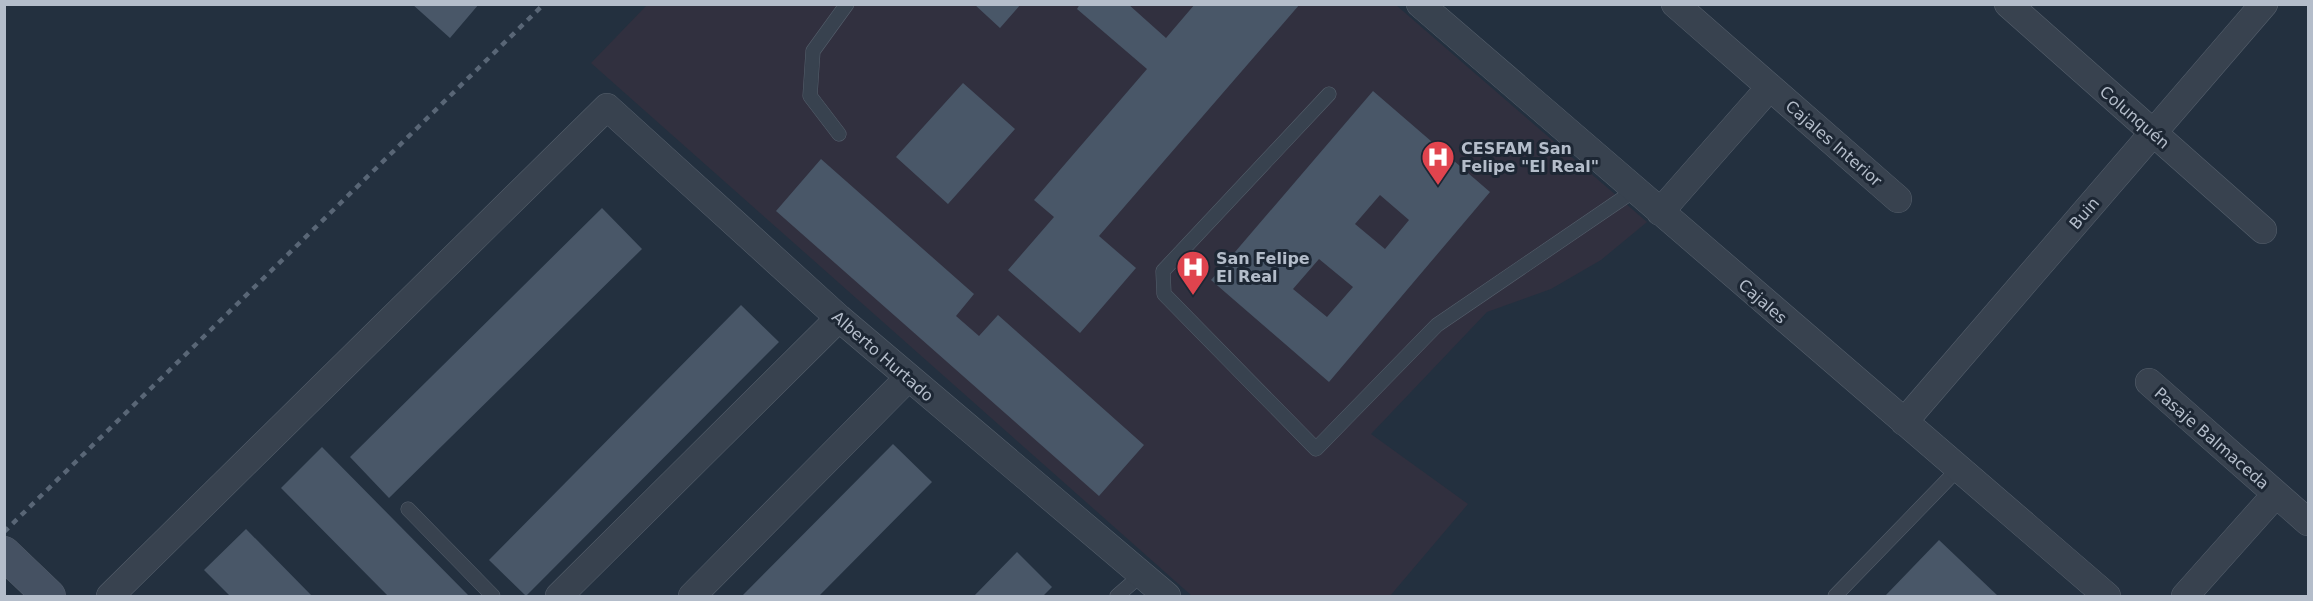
<svg xmlns="http://www.w3.org/2000/svg" width="2313" height="601" viewBox="0 0 2313 601" font-family="'DejaVu Sans',sans-serif">
<rect width="100%" height="100%" fill="#23303f"/>
<!-- medical -->
<path fill="#31303f" d="M647,5H1396L1647,222L1601,260L1551,289L1487,312L1371,434L1468,504L1390,596H1192L591,63Z"/>
<!-- building -->
<path fill="#495768" fill-rule="evenodd" d="M412,4H479L450,38Z
M974,4H1021L1000,28Z
M1080,4H1128L1166,38L1195,4H1300L1099,236L1136,268L1080,333L1008,270L1054,217L1034,200L1147,69L1077,9Z
M963,83L1015,129L948,204L896,157Z
M1373,91L1490,192L1329,382L1211,280ZM1380,195L1409,220L1385,249L1355,224ZM1319,259L1353,287L1327,317L1293,289Z
M821,159L974,294L956,316L979,336L998,315L1144,445L1099,496L776,211Z
M602,208L642,249L389,498L350,457Z
M741,305L779,342L526,596L489,560Z
M893,444L932,482L819,596H742Z
M322,447L469,596H388L281,488Z
M246,529L312,596H230L204,570Z
M1939,540L1998,596H1885Z
M1017,552L1052,587L1043,596H974Z"/>
<g fill="none" stroke-linecap="round" stroke-linejoin="round">
<defs>
<path id="lane" d="M1329,94L1163,271L1164,294L1316,449L1437,325L1635,190
M839,134L810,96L813,51L847,4
M408,509L493,596
M1117,596L1141,575
M1835,596L1958,469"/>
<path id="street" d="M1420,4L2107,596
M1675,4L1898,199
M2008,4L2263,230
M1660,212L1770,87
M2149,382L2308,522
M1904,422L2264,4
M110,596L607,107L839,318L1167,596
M559,596L839,318
M692,596L908,378
M2185,596L2276,494"/>
<path id="secondary" d="M4,553L49,596"/>
</defs>
<!-- lane casing -->
<use href="#lane" stroke="#56606d" stroke-width="15"/>
<!-- street casing -->
<use href="#street" stroke="#56606d" stroke-width="28"/>
<!-- secondary casing -->
<use href="#secondary" stroke="#56606d" stroke-width="34"/>
<!-- lane -->
<use href="#lane" stroke="#38424f" stroke-width="14"/>
<!-- street -->
<use href="#street" stroke="#38424f" stroke-width="27"/>
<!-- secondary -->
<use href="#secondary" stroke="#455162" stroke-width="33"/>
<!-- rail -->
<path stroke="#596676" stroke-width="4.5" stroke-dasharray="6 6" stroke-linecap="butt" d="M4,532L544,4"/>
</g>
<!-- icons -->
<defs>
<symbol id="hospital-pin" viewBox="-11 -11 22 30"><path d="M0 17L-7.5 6A9.5 9.5 0 1 1 7.5 6Z" fill="#e0444e" stroke="#1d2734"/><path d="M-5-5h3v3.5h4V-5h3V5h-3V1.5h-4V5h-3Z" fill="#fff"/></symbol>
</defs>
<g fill-rule="evenodd">
<use href="#hospital-pin" x="1419" y="138" width="38" height="52"/>
<use href="#hospital-pin" x="1174" y="248" width="38" height="52"/>
</g>
<g text-anchor="middle" stroke-width="6" stroke-linejoin="round" paint-order="stroke">
<!-- street labels -->
<g font-size="16" fill="#b4bdca" stroke="#1d2734">
<text transform="translate(2135 117) rotate(41)" y="6">Colunquén</text>
<text transform="translate(1834 143) rotate(41)" y="6">Cajales Interior</text>
<text transform="translate(2084 213) rotate(-49)" y="6">Buin</text>
<text transform="translate(1763 301) rotate(41)" y="6">Cajales</text>
<text transform="translate(883 356) rotate(41)" y="6">Alberto Hurtado</text>
<text transform="translate(2212 438) rotate(41)" y="6">Pasaje Balmaceda</text>
</g>
<!-- poi labels -->
<g font-size="16" font-weight="bold" fill="#b4bdca" stroke="#1d2734" text-anchor="start">
<text x="1461" y="154">CESFAM San<tspan x="1461" dy="18">Felipe "El Real"</tspan></text>
<text x="1216" y="264">San Felipe<tspan x="1216" dy="18">El Real</tspan></text>
</g>
</g>
<!-- border -->
<rect width="2313" height="601" fill="none" stroke="#b4bdca" stroke-width="12"/>
</svg>
